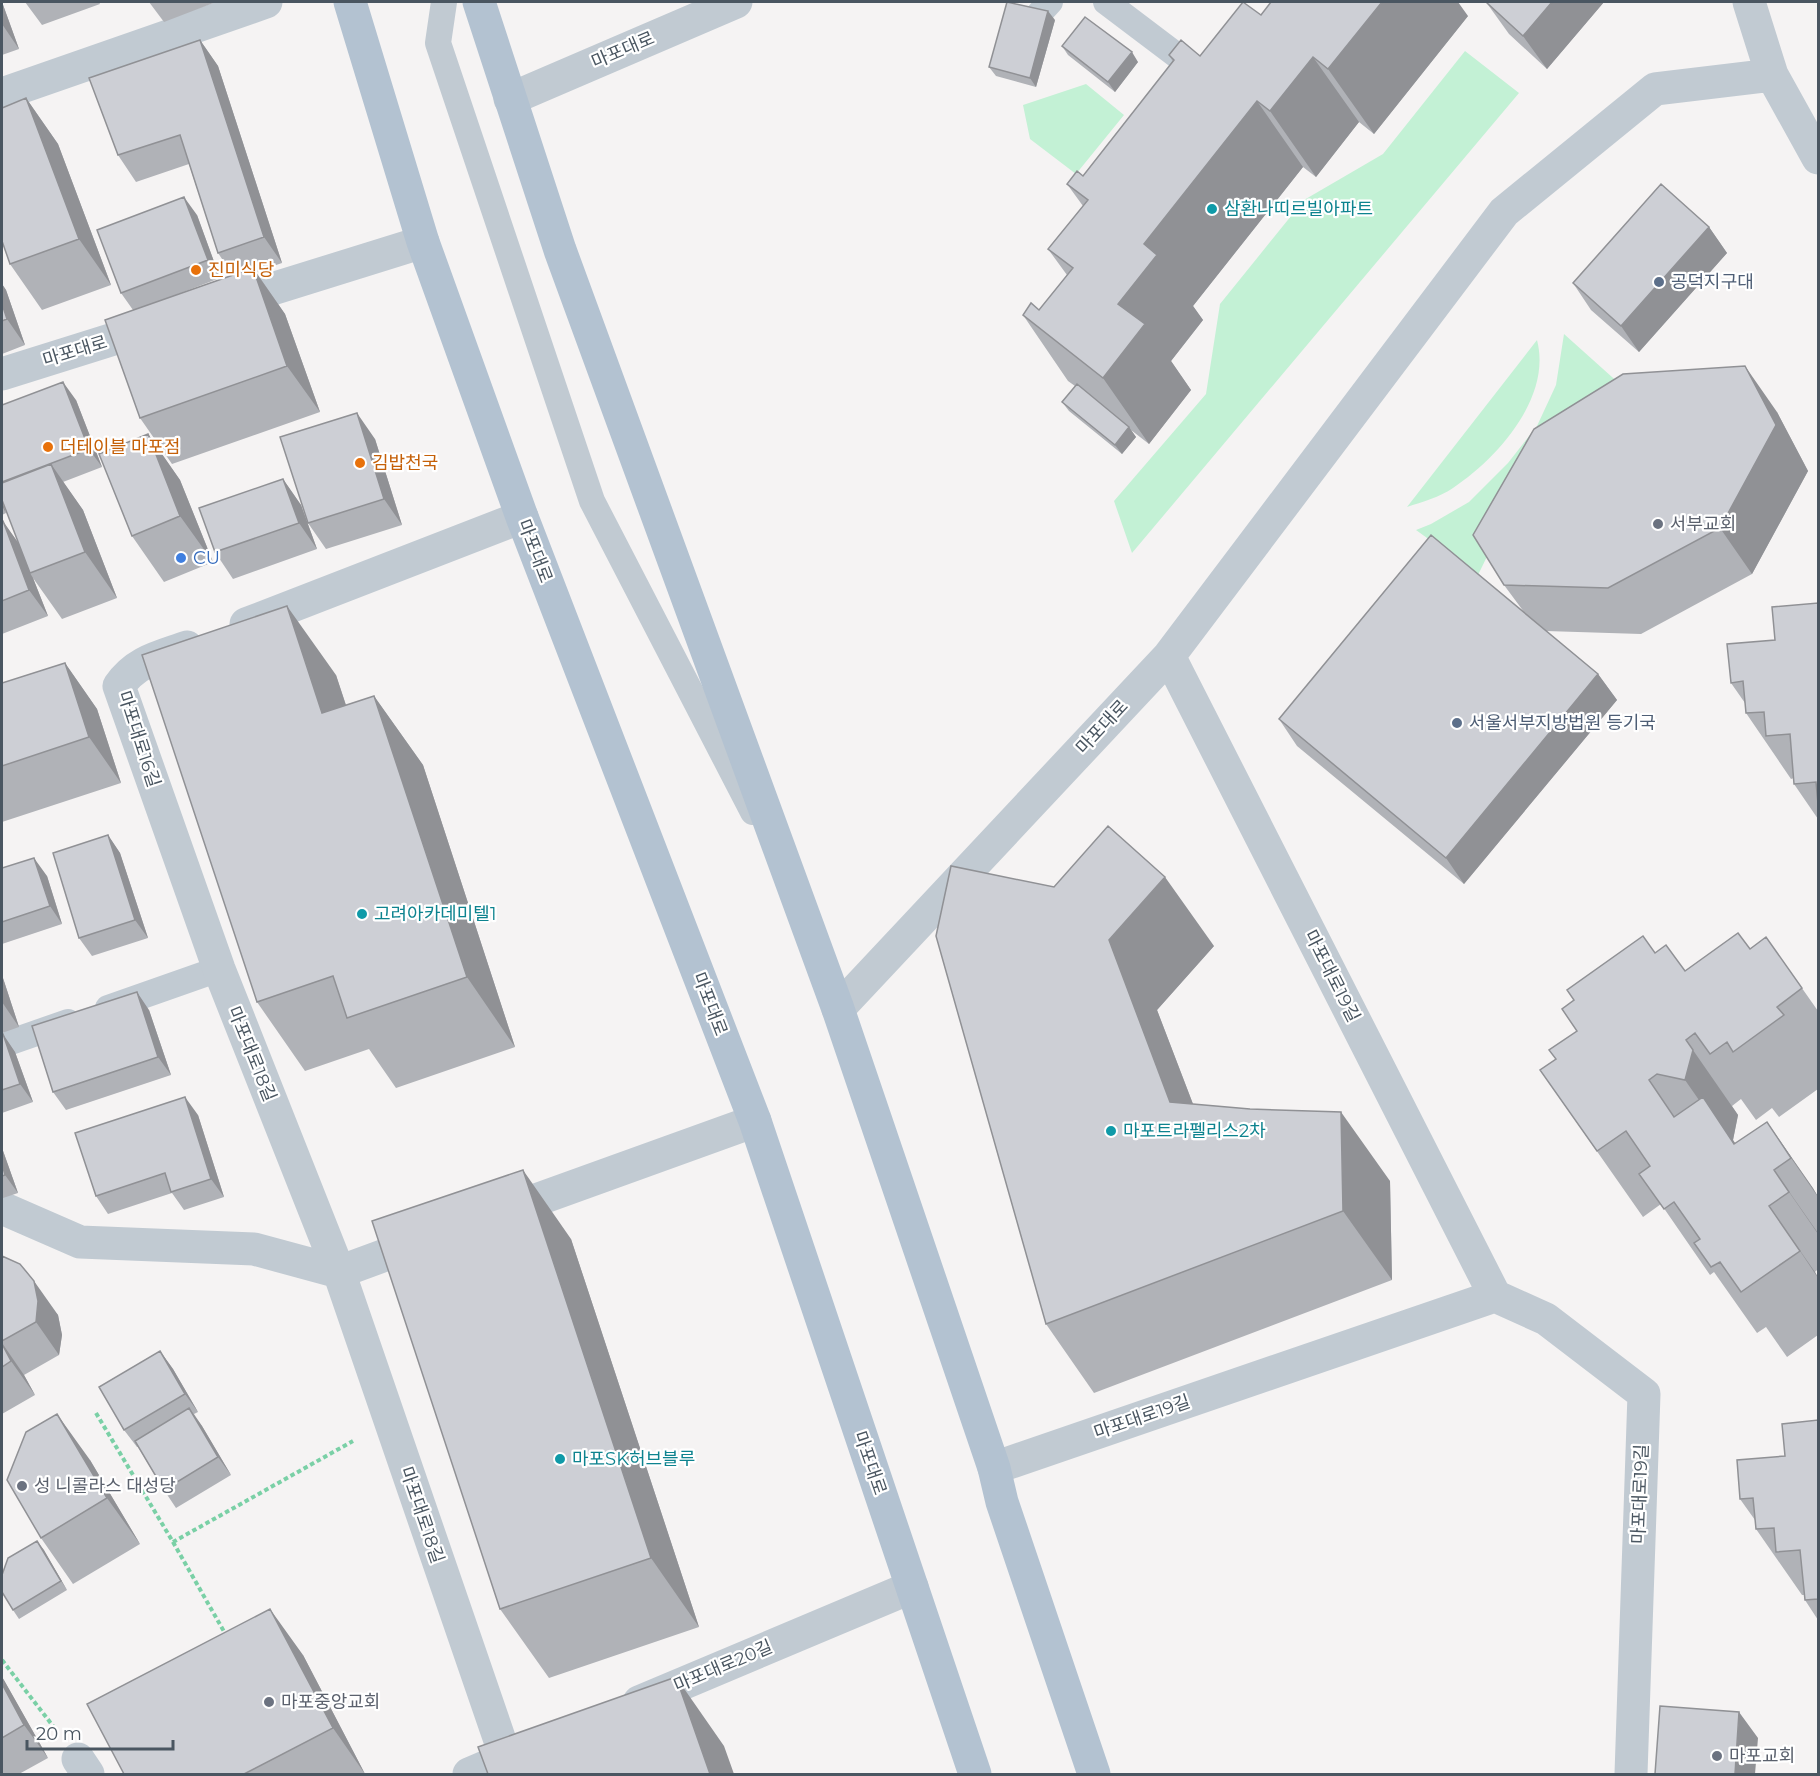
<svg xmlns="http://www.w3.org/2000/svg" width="1820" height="1776" viewBox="0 0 1820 1776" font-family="Montserrat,'Noto Sans KR',sans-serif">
<rect width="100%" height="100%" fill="#f5f3f3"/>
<!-- green -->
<path fill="#c3f1d5" d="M1465,51L1519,93L1132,553L1114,501L1206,394L1220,304L1304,200L1383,154Z
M1086,84L1124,115L1076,174L1030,139L1023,105Z
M1564,334L1641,403L1498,534L1478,575L1416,530L1431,524L1469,502L1508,463L1537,426L1556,385Z
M1537,340C1552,397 1498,458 1453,488C1440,497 1422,502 1407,507Z"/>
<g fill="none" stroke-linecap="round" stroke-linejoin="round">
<!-- path -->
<path stroke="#7ad0a6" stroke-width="4" stroke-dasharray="4.5 3" stroke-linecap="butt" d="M96,1413L173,1542L353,1441
M173,1542L226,1635
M2,1660L53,1726"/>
<!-- lane -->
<path stroke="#c1cad2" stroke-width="26" d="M444,2L438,43L592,501L753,812
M1106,2L1200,73
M1031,41L1038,15L1050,2
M108,1008L219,969
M2,1045L68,1022"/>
<!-- street -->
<path stroke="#c1cad2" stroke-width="33" d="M1749,2L1772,75L1818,158
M2,94L266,2
M510,99L736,2
M227,303L423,242
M2,374L155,326
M246,624L522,517
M187,647C159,657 136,661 119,686L219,969L339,1272L506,1758
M1169,656L1495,1296L1546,1319L1644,1394L1631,1774
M838,1009L1169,656L1504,212L1655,89L1772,75
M2,1208L80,1242L254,1249L339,1272L426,1240
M500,1213L755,1121
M994,1468L1495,1296
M639,1702L912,1587
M78,1759L88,1774
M469,1774L525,1750"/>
<!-- primary -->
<path stroke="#b3c2d1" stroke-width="33" d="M350,2L423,242L522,517L755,1121L975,1774
M479,2L560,250L838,1009L994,1468L1002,1502L1094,1774"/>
</g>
<!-- wall -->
<path fill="#b0b2b7" d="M2,2L19,49L2,55Z
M25,2H99L100,4L42,25Z
M149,2H216L164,22Z
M1486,2H1604L1547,69L1509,34Z
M1261,15L1468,16L1374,134L1359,122L1316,177L1303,167L1193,306L1203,320L1171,361L1191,390L1149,444L1131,430L1136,437L1122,454L1069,411L1062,402L1075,386L1068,381L1023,315L1039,310L1067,275L1048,249L1083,206L1067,184L1083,176L1173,62L1169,55L1200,56Z
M1055,20L1036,87L996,76L989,67Z
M200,40L218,66L282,263L256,272L285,314L320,412L172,464L140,418L133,310L121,293L197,215L220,278L178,294L233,275L218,253L189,164L136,182L118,155Z
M1062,46L1138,62L1115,92L1068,55Z
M26,98L58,144L111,285L42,310L10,264Z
M1709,227L1727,253L1639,352L1591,310L1573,283Z
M2,284L6,290L25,345L2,354Z
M76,400L102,467L63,482L83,510L117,598L62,619L33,578L48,616L2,634V521L18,542L2,405Z
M1777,412L1808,471L1752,574L1641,634L1546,631L1598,674L1617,700L1464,884L1297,746L1279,719L1524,612L1504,585Z
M148,434L180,480L213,562L164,582L132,536Z
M375,439L402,525L326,549L308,523Z
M283,479L301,505L317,549L233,579L215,552Z
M2,500L6,513L2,515Z
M1818,603V819L1794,784V778L1791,779L1746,713L1745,703L1731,683L1775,640Z
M65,663L97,709L121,783L2,822V683Z
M336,675L346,705L374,696L423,765L515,1047L396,1088L369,1049L305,1071L257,1002Z
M108,835L120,853L148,938L92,956L79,938Z
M2,868L47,876L62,924L2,944Z
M936,936L1214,946L1157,1010L1193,1104L1390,1181L1392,1280L1094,1393L1046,1324Z
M1766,937L1818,1011V1089L1779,1117L1772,1108L1756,1120L1741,1099L1732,1106L1738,1115L1733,1140L1735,1144L1767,1122L1818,1196V1269L1815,1272L1818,1277V1335L1787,1357L1766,1327L1757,1333L1714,1272L1710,1275L1661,1204L1643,1217L1540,1070L1556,1059L1655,953L1685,971L1750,949Z
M2,975L19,1027L2,1033Z
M149,1010L171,1075L66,1110L53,1092Z
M2,1034L15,1052L33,1102L2,1113Z
M198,1115L224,1197L184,1210L172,1193L108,1214L96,1196Z
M2,1148L18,1193L3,1198H2Z
M571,1239L699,1627L549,1678L500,1609Z
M2,1256L58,1315L62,1335L59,1355L24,1375L35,1395L2,1414Z
M160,1351L173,1369L198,1412L194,1414L202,1426L231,1475L176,1508L164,1490L138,1447H137L124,1430Z
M1818,1420V1620L1805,1600L1804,1595H1802L1756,1529L1755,1520L1740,1499L1785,1456Z
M90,1460L140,1544L73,1584L41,1538Z
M37,1541L67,1590L19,1619L13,1610Z
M303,1655L365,1774H124Z
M2,1677L48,1758L19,1774H2Z"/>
<!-- shaded-wall -->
<path fill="#909195" d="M2,2L19,49L2,24Z
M1382,2H1458L1468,16L1374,134L1328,69Z
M1552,2H1604L1547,69L1523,36Z
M1048,11L1055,20L1036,87L1030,78Z
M200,40L218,66L282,263L264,237Z
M1132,52L1138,62L1115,92L1108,82Z
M1313,57L1359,122L1316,177L1270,111Z
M26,98L58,144L111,285L79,239Z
M1257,101L1303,167L1193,306L1203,320L1171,361L1191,390L1149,444L1103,378L1118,304L1144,244Z
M184,197L197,215L220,278L208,260Z
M1709,227L1727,253L1639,352L1621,326Z
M253,268L285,314L320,412L287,366Z
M2,284L6,290L25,345L7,319L2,304Z
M1745,366L1777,412L1808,471L1752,574L1720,528Z
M63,382L76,400L102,467L89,449Z
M357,413L375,439L402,525L384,499Z
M1129,427L1136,437L1122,454L1115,445Z
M148,434L180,480L213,562L180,516Z
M51,464L83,510L117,598L85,552Z
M283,479L301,505L317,549L299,523Z
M2,500L6,513L2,506Z
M3,521L21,547L30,573L33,578L48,616L29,590Z
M287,606L336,675L371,782L322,713Z
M65,663L97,709L121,783L89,737Z
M1598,674L1617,700L1464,884L1446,858Z
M374,696L423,765L515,1047L467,977Z
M108,835L120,853L148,938L135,920Z
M34,858L47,876L62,924L50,906Z
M1165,877L1214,946L1157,1010L1219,1172L1170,1102L1109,940Z
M2,975L19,1027L2,1002Z
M137,992L149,1010L171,1075L158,1057Z
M3,1034L15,1052L33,1102L20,1084Z
M1686,1040L1738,1115L1733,1140L1749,1163L1731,1146L1685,1080Z
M185,1097L198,1115L224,1197L211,1179Z
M1341,1112L1390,1181L1392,1280L1343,1211Z
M1767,1122L1813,1188L1818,1197L1791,1158Z
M2,1148L18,1193L5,1175L2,1164Z
M523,1170L571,1239L699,1627L651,1558Z
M1774,1170L1818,1233V1234L1789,1192Z
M1769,1206L1815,1272L1818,1278L1800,1251Z
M34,1281L58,1315L62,1335L59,1355L36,1322Z
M2,1343L24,1375L35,1395L11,1361Z
M160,1351L173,1369L198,1412L185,1394Z
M189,1408L202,1426L231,1475L218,1457Z
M57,1414L90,1460L140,1544L107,1498Z
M37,1541L44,1550L67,1590L61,1581Z
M270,1609L303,1655L365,1774L333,1728Z
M2,1677L4,1680L48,1758L24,1725L2,1684Z
M676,1677L724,1746L734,1774H710Z
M1739,1712L1758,1738L1755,1774H1735Z"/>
<!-- building -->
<path fill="#cdcfd5" stroke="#909195" stroke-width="1.5" d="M1007,2L1048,11L1030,78L989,67Z
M1243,2L1261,15L1271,2H1382L1328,69L1313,57L1270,111L1257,101L1144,244L1157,255L1118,304L1145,324L1103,378L1023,315L1031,303L1039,310L1073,268L1048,249L1088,200L1067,184L1077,171L1083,176L1174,60L1169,55L1181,40L1200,56Z
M1486,2H1552L1523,36Z
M1085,17L1132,52L1108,82L1062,46Z
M200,40L264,237L218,253L180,135L118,155L89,78Z
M26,98L79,239L10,264L2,241V108Z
M1661,184L1709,227L1621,326L1573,283Z
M184,197L208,260L121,293L97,230Z
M253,268L287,366L140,418L105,320Z
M2,304L7,319L2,321Z
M1745,366L1776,425L1720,528L1608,588L1504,585L1473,535L1534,429L1623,374Z
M63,382L89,449L2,482V405Z
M1077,384L1129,427L1115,445L1062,402Z
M357,413L384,499L308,523L280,437Z
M148,434L180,516L132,536L99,454Z
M51,464L85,552L30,573L2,500V483Z
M283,479L299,523L215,552L199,508Z
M2,521H3L29,590L2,601Z
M1431,535L1598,674L1446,858L1279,719Z
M1818,603V804L1816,782L1794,784L1790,734L1766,736L1764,712L1746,713L1743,681L1731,683L1727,644L1775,640L1772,607Z
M287,606L322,713L374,696L467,977L347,1018L333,976L257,1002L142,655Z
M65,663L89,737L2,766V683Z
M1108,826L1165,877L1109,940L1170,1102L1250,1109L1341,1112L1343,1211L1046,1324L936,936L951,866L1054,887Z
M108,835L135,920L79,938L53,853Z
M34,858L50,906L2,922V868Z
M1738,933L1750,949L1766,937L1802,988L1777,1007L1784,1015L1733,1052L1727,1042L1710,1054L1695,1033L1686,1040L1693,1050L1685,1080L1657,1074L1649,1080L1674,1117L1703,1097L1734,1144L1767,1122L1791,1158L1774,1170L1789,1192L1769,1206L1800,1251L1741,1292L1720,1262L1711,1267L1694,1243L1700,1239L1674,1202L1664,1209L1639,1174L1650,1166L1626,1131L1597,1151L1540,1070L1556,1059L1549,1050L1577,1031L1562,1009L1574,1000L1567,990L1643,936L1655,953L1666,945L1685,971Z
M137,992L158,1057L53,1092L32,1026Z
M2,1034H3L20,1084L2,1090Z
M185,1097L211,1179L171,1192L165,1173L96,1196L75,1133Z
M2,1164L5,1175L2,1176Z
M523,1170L651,1558L500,1609L372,1221Z
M2,1256L20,1264L34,1281L38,1301L36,1322L2,1341Z
M2,1344L11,1361L2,1367Z
M160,1351L185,1394L124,1430L99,1387Z
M189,1408L218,1457L164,1490L135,1441Z
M57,1414L107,1498L41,1538L7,1480L26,1432Z
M1818,1420V1599L1805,1600L1800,1550L1776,1552L1774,1528L1756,1529L1753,1498L1740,1499L1737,1460L1785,1456L1782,1424Z
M37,1541L61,1581L13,1610L2,1592V1575L8,1558Z
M270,1609L333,1728L244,1774H124L87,1704Z
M676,1677L710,1774H488L478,1747Z
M2,1684L24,1725L2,1738Z
M1660,1706L1739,1712L1735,1774H1655Z"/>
<!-- markers -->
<g fill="#0f9aa8" stroke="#fff" stroke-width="2">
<circle cx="1212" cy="209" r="6"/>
<circle cx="362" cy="914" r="6"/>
<circle cx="1111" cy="1131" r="6"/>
<circle cx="560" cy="1459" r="6"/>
</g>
<g fill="#e8710a" stroke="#fff" stroke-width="2">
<circle cx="196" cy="270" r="6"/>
<circle cx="48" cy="447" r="6"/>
<circle cx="360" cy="463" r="6"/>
</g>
<g fill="#5c6f8a" stroke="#fff" stroke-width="2">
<circle cx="1659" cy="282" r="6"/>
<circle cx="1457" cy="723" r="6"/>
</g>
<g fill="#6b7280" stroke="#fff" stroke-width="2">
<circle cx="1658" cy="524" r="6"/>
<circle cx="22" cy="1486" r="6"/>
<circle cx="269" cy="1702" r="6"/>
<circle cx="1717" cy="1756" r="6"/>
</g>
<circle fill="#3f7fe0" stroke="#fff" stroke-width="2" cx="181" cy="558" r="6"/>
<g text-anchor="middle" stroke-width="4.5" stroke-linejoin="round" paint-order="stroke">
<!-- street labels -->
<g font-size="18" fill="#4a5661" stroke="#fff">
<text transform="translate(623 50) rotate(-23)" y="6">마포대로</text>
<text transform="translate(75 351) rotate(-17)" y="6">마포대로</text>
<text transform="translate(535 551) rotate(69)" y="6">마포대로</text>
<text transform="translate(1102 727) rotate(-47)" y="6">마포대로</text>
<text transform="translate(139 739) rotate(72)" y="6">마포대로16길</text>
<text transform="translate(1332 976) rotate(63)" y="6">마포대로19길</text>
<text transform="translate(710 1004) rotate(69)" y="6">마포대로</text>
<text transform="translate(252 1054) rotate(68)" y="6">마포대로18길</text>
<text transform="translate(1142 1417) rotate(-19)" y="6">마포대로19길</text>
<text transform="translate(870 1463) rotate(71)" y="6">마포대로</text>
<text transform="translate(1640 1494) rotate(-88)" y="6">마포대로19길</text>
<text transform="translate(422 1515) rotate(71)" y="6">마포대로18길</text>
<text transform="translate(723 1666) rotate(-23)" y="6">마포대로20길</text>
</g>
<!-- culture labels -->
<g font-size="18" fill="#0d838f" stroke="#fff" text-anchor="start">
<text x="1224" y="215">삼환나띠르빌아파트</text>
<text x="374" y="920">고려아카데미텔1</text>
<text x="1123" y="1137">마포트라펠리스2차</text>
<text x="572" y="1465">마포SK허브블루</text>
</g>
<!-- food labels -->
<g font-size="18" fill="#c56008" stroke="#fff" text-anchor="start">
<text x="208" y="276">진미식당</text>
<text x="60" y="453">더테이블 마포점</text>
<text x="372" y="469">김밥천국</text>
</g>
<!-- service labels -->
<g font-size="18" fill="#4e5e75" stroke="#fff" text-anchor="start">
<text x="1671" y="288">공덕지구대</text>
<text x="1469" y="729">서울서부지방법원 등기국</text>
</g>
<!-- worship labels -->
<g font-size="18" fill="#5b616d" stroke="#fff" text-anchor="start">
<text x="1670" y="530">서부교회</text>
<text x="34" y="1492">성 니콜라스 대성당</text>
<text x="281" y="1708">마포중앙교회</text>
<text x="1729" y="1762">마포교회</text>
</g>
<!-- shop labels -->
<g font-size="18" fill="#366cbe" stroke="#fff" text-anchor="start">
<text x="193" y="564">CU</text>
</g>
</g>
<!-- border -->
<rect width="1820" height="1776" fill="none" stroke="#4a5661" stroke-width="6"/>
<!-- scale -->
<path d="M27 1740v9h146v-9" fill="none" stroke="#4a5661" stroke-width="3"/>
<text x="36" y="1740" font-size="18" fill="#4a5661" stroke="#ffffff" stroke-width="4.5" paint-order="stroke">20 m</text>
</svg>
